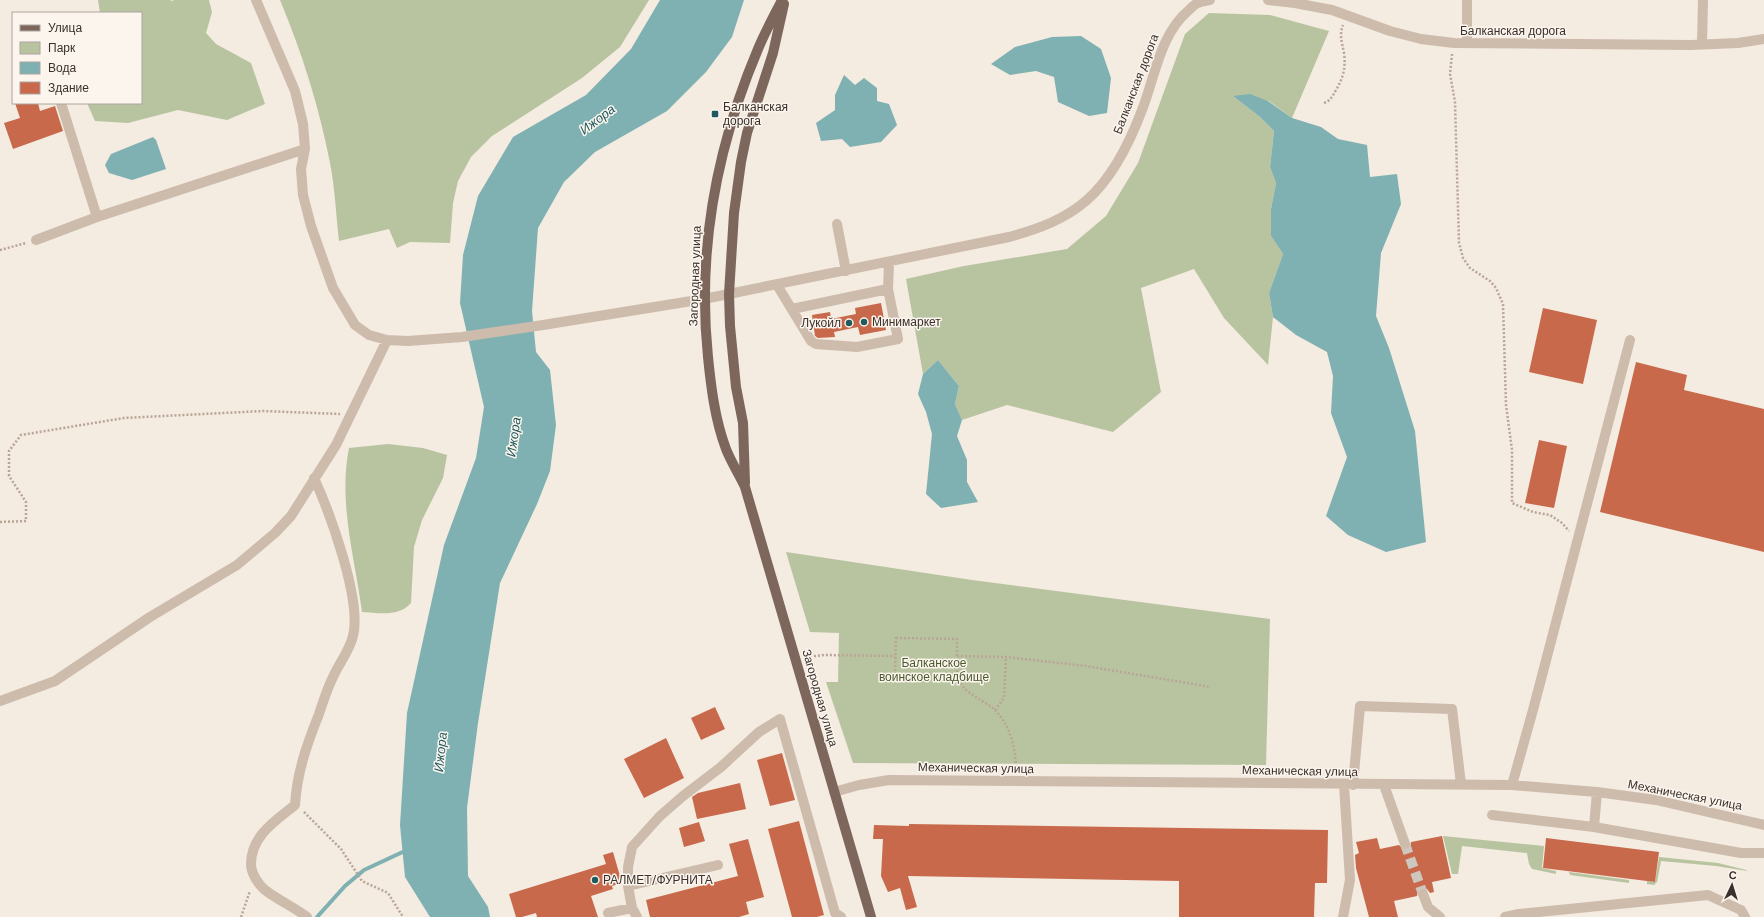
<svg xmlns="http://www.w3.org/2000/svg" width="1764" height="917" viewBox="0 0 1764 917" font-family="'DM Sans',sans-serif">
<rect width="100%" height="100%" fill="#f4ebe1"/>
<!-- green -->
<path fill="#b8c4a0" d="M98,0H170L172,1L174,0H209L212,12L206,33L216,44L251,63L265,104L227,120L178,110L128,123L95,121L87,103H141V13H100Z
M280,0H649L620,47L582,78L492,136L471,157L458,181L453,203L450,243L410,242L397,248L389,229L339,241C336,215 335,188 330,163C319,106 302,53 280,0Z
M1209,13L1270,15L1329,31L1292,118L1269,101L1233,96L1260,117L1274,131L1270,167L1276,183L1271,209V236L1283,254L1269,293L1273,317L1268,365L1224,318L1194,269L1141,288L1161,392L1113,432L1007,405L962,420L955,404L959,386L938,360L923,374L906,279L964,266L1067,249L1106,216L1138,163L1185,34Z
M388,444L423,448L447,455L443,478L422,520L414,547L411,603C399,617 379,613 362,612C355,558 338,503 349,448Z
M786,552L972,580L1270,619L1266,765L853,763L826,682H838L839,633L810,632Z
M1443,836L1544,846L1542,868L1556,871V874L1532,869L1529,864L1527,853L1462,846L1458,874H1452Z
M1659,857L1718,863L1746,870L1747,871L1716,866L1661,861L1657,882L1654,885L1647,884V881L1655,882Z
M1569,872L1629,880V883L1570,875Z"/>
<!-- water -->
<path fill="#7fb0b2" d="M660,0H744L732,37L706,72L667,111L595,152L564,182L538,228L532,311L536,352L550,370L556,425L550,471L537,504L500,583L478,723L467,808L468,876L488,907L490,917H430L405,877L400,825L407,713L444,545L476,458L484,407L460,303L463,255L478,196L513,137L586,95L631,49Z
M1081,36L1101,49L1111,78L1107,113L1089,116L1058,102L1054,77L1036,71L1010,75L991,64L1015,47L1052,37Z
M844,75L855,85L864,78L877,88V101L889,104L897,125L881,142L850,147L842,139L821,141L816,123L835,110V95Z
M1250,94L1268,101L1292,118L1321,127L1338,139L1367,145L1370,177L1397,174L1401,204L1381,253L1376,316L1389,348L1415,431L1426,542L1386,552L1348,535L1326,516L1347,457L1331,413L1333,376L1327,352L1296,335L1273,317L1269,293L1283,254L1271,236V209L1276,183L1270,167L1274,131L1260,117L1233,96Z
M153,137L156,140L166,169L132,180L109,173L105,165L111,154Z
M938,360L959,386L955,404L962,420L957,436L967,460V482L978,502L941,508L926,494L932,434L926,412L918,394L923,374Z"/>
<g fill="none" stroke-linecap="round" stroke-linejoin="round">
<!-- stream -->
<path stroke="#7fb0b2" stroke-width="4" d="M317,917L345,886L364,870L407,850"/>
</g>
<!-- building -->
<path fill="#c8694b" d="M15,103H38L40,111L55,106L63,131L13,149L4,123L20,118Z
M881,303L886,330L860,335L858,327L834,332L835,337L818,338L815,336L812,315L830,312L831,319L856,314L855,308Z
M1543,308L1597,320L1583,384L1529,372Z
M1636,362L1687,375L1684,390L1764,409V552L1600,512Z
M1539,440L1567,446L1554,508L1525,503Z
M715,707L725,729L701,740L691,718Z
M666,738L684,778L644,798L624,759Z
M782,753L795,800L770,806L757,760Z
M740,783L746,809L697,819L692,797L698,793Z
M799,821L824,915L817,917H792L768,829Z
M699,822L705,841L684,847L679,828Z
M909,824L1328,830L1327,883H1315L1314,917H1179V881L908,876L917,907L906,910L900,888L888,892L881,876L883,839H873L874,825L909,826Z
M1442,836L1451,878L1432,882L1434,892L1430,893L1427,889L1421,888L1418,890L1417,896L1394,901L1398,917H1369L1356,868L1355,855L1359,853L1356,842L1377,838L1380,849L1399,845L1404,850L1410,848L1411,842Z
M1546,838L1659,852L1655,882L1543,868Z
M748,839L764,897L746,902L749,914L739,917H650L646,900L738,876L729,844Z
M613,852L622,883L612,886L613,889L591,896L598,917H537L536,913L522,917H516L509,894L606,864L603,855Z"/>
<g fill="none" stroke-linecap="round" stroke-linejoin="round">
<!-- minor-tunnel -->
<path stroke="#cfc6bd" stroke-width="10" stroke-dasharray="10 5" stroke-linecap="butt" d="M1405,844L1423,894"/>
<!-- path -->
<path stroke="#b9a596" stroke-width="2.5" stroke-dasharray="2 2" stroke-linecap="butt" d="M1452,54L1450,74L1455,102L1459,243L1463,258L1470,268L1490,281L1496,288L1503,304L1506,405L1512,450V503L1533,512L1550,515L1562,523L1569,531
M1324,103C1331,100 1332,97 1336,90C1343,78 1346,68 1344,53C1342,42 1339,36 1343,25
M0,250L26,243
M0,522L26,521V502L9,476V451L21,435L124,418L263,411L340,414
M896,638L957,639V676L895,675Z
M957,656L1006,657L1086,666L1211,687
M806,657L824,655L895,656
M957,676C963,694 981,698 995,710C1010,725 1016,749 1016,769
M995,710L1004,698L1006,657
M304,812L341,849L362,881L388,893L403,917
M241,917L250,891"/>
<!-- minor -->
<path stroke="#cdbbac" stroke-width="10" d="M256,0L295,91L303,124L305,149L301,169L303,195L311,226L333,288L355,325L369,335L387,340L408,341L462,337L543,325L704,299L1009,237C1038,229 1064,220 1087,200C1113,177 1130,142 1142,110C1155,77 1160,34 1189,10C1191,8 1195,4 1198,3C1202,1 1206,1 1210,0
M1268,0L1295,3L1332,10L1390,31L1421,39L1454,43L1691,45L1738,43L1764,39
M1467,0V43
M1702,44L1703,0
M61,103L97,217
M837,224L846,271
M36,240L97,217L305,149
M777,285L811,341L816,344L857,347L898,339L888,289L889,262
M792,309L888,289
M0,701L55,681L150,617L237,565L275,533L291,516L336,445L387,340
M1353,785L1360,706L1452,709L1461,784
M1384,785L1405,844
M1512,785L1533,710L1630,340
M834,792L859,785L889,780L1512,785L1597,792L1656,800L1764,825
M1492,815L1594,827L1741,853H1764
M1594,827L1597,792
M628,886L718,865
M1423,894L1428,907L1440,917
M608,913L632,908
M307,917C294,907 278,900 265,890C258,884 251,873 251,864C251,836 275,821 295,805C297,772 307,744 319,714C323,702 327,689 333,677C339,663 349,652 353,636C362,600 330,513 314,478
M637,917L632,908L628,886V867L632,847L660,816L683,796L721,767L759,732L780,719L835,913L841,917
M1343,917L1350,880L1344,785
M1505,917L1519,914L1708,895L1741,910L1745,917"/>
<!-- major -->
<path stroke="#7d675c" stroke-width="10" d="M782,0C774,16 765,32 758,49C717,146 697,251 708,357C711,387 715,420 726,449C731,462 739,474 745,487L871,917
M745,483L743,423L736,387L730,326L729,294L734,213L741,162L747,133L773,53L784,4"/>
</g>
<!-- markers -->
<g fill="#1f5a5e" stroke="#fbf5ee" stroke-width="1.5">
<rect x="711" y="110" width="8" height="8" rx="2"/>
<circle cx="864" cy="322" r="4"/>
<circle cx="849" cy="323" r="4"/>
<circle cx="595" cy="880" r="4"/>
</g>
<g text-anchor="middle" stroke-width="3" stroke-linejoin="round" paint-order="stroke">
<!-- street labels -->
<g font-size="12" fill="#3b302b" stroke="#fbf5ee">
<text x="1513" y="35">Балканская дорога</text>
<text transform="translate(1136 84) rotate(-69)" y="4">Балканская дорога</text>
<text transform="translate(695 276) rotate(-88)" y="4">Загородная улица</text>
<text transform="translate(820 698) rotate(74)" y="4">Загородная улица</text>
<text transform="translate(976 768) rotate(1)" y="4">Механическая улица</text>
<text transform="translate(1300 771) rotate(1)" y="4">Механическая улица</text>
<text transform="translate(1685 795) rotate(11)" y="4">Механическая улица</text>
</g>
<!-- poi labels -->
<g font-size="12" fill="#3b302b" stroke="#fbf5ee" text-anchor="start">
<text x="723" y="111">Балканская<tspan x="723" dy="14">дорога</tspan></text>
<text x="872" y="326">Минимаркет</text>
<text x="841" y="327" text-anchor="end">Лукойл</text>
<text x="603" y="884">РАЛМЕТ/ФУРНИТА</text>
</g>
<!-- park labels -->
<g font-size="12" fill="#4a5a2e" stroke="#fbf5ee">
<text x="934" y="667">Балканское<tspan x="934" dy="14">воинское кладбище</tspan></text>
</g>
<!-- water labels -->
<g font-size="13" font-style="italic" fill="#1f5a5e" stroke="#fbf5ee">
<text transform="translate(597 119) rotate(-37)" y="5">Ижора</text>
<text transform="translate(513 437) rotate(-82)" y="5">Ижора</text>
<text transform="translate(440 752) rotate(-84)" y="5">Ижора</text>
</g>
</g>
<!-- legend -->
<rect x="12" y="12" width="130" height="92" fill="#fbf5ee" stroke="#aea6a0"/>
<rect x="20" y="25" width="20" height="6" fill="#7d675c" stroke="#aea6a0"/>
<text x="48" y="32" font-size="12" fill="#3b302b">Улица</text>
<rect x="20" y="42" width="20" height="12" fill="#b8c4a0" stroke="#aea6a0"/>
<text x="48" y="52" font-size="12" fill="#3b302b">Парк</text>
<rect x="20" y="62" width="20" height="12" fill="#7fb0b2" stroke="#aea6a0"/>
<text x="48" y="72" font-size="12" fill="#3b302b">Вода</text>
<rect x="20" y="82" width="20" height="12" fill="#c8694b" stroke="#aea6a0"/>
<text x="48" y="92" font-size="12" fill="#3b302b">Здание</text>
<!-- north arrow -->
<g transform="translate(1732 885) rotate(4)" stroke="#fbf5ee" stroke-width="3" paint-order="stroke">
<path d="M0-3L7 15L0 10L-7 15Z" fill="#3b302b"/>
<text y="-6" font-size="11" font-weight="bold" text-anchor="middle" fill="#3b302b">С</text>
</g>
</svg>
